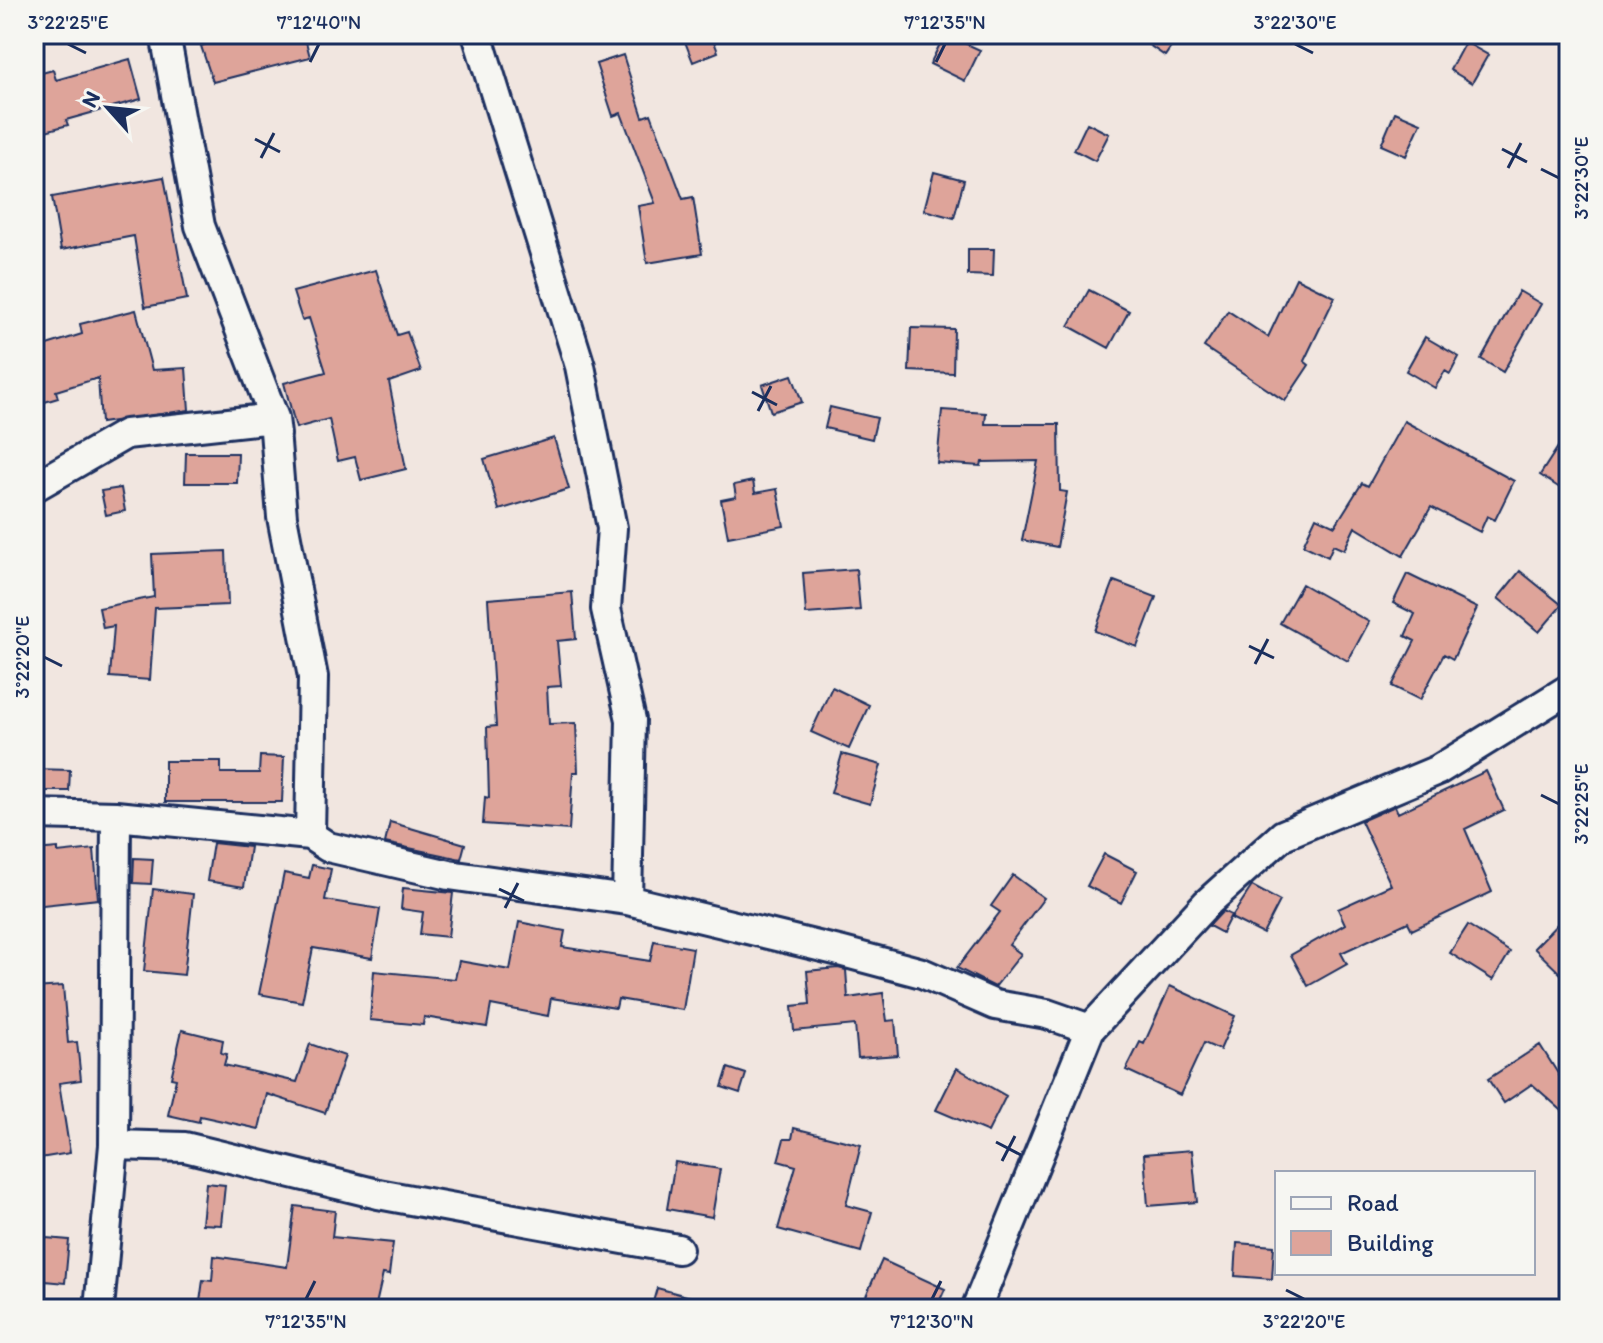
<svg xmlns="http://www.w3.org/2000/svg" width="1603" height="1343" viewBox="0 0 1603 1343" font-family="Itim,sans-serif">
<rect width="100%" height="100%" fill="#f1e6e0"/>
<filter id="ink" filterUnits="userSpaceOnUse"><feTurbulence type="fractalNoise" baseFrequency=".0125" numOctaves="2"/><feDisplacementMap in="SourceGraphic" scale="16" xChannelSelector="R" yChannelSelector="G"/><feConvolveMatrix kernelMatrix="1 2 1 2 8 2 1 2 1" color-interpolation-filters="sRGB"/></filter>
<g filter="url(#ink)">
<!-- building -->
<path fill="#dea49a" stroke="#1b2f5e" stroke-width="2" d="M229,34H304L310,57L213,82L201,46Z
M682,34H711L718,52L693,62Z
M945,34L980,50L965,81L930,64Z
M1133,34H1180L1165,56Z
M1465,42L1488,55L1472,83L1450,70Z
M623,55L643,117L651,114L683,199L693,197L702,254L647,263L638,206L655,203L621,113L613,116L596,64Z
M130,59L141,99L66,120L68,125L34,134V75L53,70L56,80Z
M1395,112L1421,123L1406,156L1381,145Z
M1087,123L1109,134L1095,161L1074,150Z
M934,172L964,180L954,218L924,210Z
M164,177L187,299L145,307L134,236L61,250L52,197Z
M968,249H994L993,276L968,275Z
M376,270L397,335L407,332L421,371L389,382L406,469L361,480L355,457L338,461L329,419L296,428L284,383L326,372L309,318L302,320L293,292Z
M1296,278L1335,297L1304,361L1309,365L1285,401L1204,347L1228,311L1268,337Z
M1089,290L1129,311L1109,348L1069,326Z
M1519,291L1541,304L1503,372L1481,359Z
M136,310L152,370L186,368L189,410L101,423L98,378L56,391L58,398L38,404L34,391V349L82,334L80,324Z
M911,328L954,329L953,373L909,371Z
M1425,337L1459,357L1450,374L1445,371L1435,388L1406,371Z
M792,375L802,402L771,412L762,385Z
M830,407L877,418L872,439L825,428Z
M942,410L986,413L985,424H1059L1060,491L1067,492L1057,547L1022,540L1038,461L982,462L981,466L937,463Z
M1404,421L1514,481L1495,520L1487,516L1480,532L1431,507L1403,556L1355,527L1344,550L1333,545L1328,557L1303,545L1316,517L1335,526L1362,483L1368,486Z
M1569,430V494L1540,475Z
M554,438L569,489L499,510L484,459Z
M186,453H238L237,483H185Z
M753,481L755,493L777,489L784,526L728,537L721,500L736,497L734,485Z
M121,488L125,511L106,515L101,491Z
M226,551L228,605L155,608L150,680L110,677L114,626L103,628L99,608L154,597L152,554Z
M856,569L860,610L806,614L803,573Z
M1520,571L1562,605L1539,632L1498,598Z
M1407,574L1477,608L1453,659L1444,654L1420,700L1392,686L1415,641L1405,636L1415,614L1393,603Z
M1114,581L1156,597L1137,647L1095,631Z
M1302,584L1369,622L1348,661L1280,623Z
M572,592L576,639L557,641L561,686L547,687L549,724L576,723L578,772H573L569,830L483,824L485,797L489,798L487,727L496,726L488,599Z
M832,687L869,705L849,749L811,732Z
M842,754L881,765L870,804L831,793Z
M260,756L284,757L282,802H165V761H221V773H259Z
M34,769L70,770L69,791H34Z
M1486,771L1504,810L1465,829L1492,892L1412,930L1408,922L1341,953L1347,964L1308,986L1291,955L1345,924L1338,909L1391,885L1361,821L1395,806L1398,813Z
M390,822L465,844L461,859L385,843Z
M213,843L250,847L244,887L207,881Z
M58,848V853L94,849L98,899L34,906V850Z
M1104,854L1137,871L1121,903L1087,886Z
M134,858L153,859L151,884L133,883Z
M312,865L331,869L325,900L380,909L372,958L313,948L302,1002L259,994L284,873L309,878Z
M1013,875L1044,898L1009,945L1021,954L995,987L957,968L1000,912L991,906Z
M1252,886L1280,901L1263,934L1231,918Z
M403,888L453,893L448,937L420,934L423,912L401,909Z
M153,889L193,894L184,975L144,971Z
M1223,911L1231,915L1222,933L1209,926Z
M1569,912V982L1534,948Z
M519,922L565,931L562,947L650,961L654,941L693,948L683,1010L618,999L616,1008L551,998L548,1016L491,1005L487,1027L424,1017L423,1025L370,1020L374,971L455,979L459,961L510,970Z
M1468,925L1510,952L1493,980L1450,953Z
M838,968L846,970L848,998L883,993L887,1021L895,1020L898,1055L858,1058L855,1025L794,1031L792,1006L810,1004L807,971Z
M63,986L68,1043L77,1042L81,1080L59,1083L70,1153L34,1159V988Z
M1170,986L1235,1016L1220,1050L1204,1043L1180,1095L1126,1070L1140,1042L1144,1044Z
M182,1030L223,1040L221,1053L227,1054L224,1065L297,1082L310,1044L345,1056L325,1113L267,1094L259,1129L200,1116L199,1122L168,1115L176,1079L171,1078Z
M1540,1045L1569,1091V1117L1532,1084L1504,1103L1488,1079Z
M728,1068L746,1074L740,1093L722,1087Z
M957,1068L1006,1096L988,1132L936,1110Z
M794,1128L861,1145L846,1205L872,1212L861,1252L778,1229L796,1166L778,1161L784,1139H792Z
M1192,1150L1197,1202L1148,1206L1144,1154Z
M675,1162L720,1169L712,1217L667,1209Z
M206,1183L225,1185L221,1225L202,1224Z
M295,1206L335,1211L332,1237L393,1243L389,1275L383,1274L375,1309H199L203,1280L212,1281L214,1256L287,1267Z
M34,1237L69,1240L65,1283L34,1280Z
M1237,1243L1274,1246L1272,1279L1235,1276Z
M882,1260L945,1289L936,1309H889L865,1298Z
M657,1288L713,1303L712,1309H651Z"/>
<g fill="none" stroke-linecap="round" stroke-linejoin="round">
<defs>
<path id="minor" d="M165,34L200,226L274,418L276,435
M477,34L580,366L612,528L606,609L631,720L627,900
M34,487L126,434L274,418L282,517L313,677L310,835
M34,814L116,816L310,835L328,847L449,875L627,900L839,951L922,973L995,1005L1047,1014L1090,1029
M114,1145L185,1147L378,1194L678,1249
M99,1309L114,1145L116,816
M976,1309L1090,1029L1206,904L1283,835L1438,770L1569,689"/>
</defs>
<!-- minor casing -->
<use href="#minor" stroke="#1b2f5e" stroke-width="34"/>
<!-- minor -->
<use href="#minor" stroke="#f6f6f2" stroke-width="28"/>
</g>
</g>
<!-- ticks -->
<path fill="none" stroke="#1b2f5e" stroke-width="3" d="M68,44L86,53M1295,44L1313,53M310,62L319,44M936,62L945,44M255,139L280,152M1502,149L1527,162M261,158L274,133M1508,168L1521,143M1541,169L1559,178M752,392L777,405M758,411L771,386M1249,646L1274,658M44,657L62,666M1255,664L1268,639M1541,795L1559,804M499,889L524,901M505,908L518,883M996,1142L1021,1155M1002,1161L1015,1136M1286,1290L1304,1299M306,1299L315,1281M932,1299L941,1281"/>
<!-- margin -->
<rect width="1603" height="1343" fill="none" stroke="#f6f6f2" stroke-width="88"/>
<!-- legend -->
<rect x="1275" y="1171" width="260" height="104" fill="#f6f6f2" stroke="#9ea6b7" stroke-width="2"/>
<rect x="1291" y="1197" width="40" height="12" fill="#f6f6f2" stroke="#9ea6b7" stroke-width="2"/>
<text x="1347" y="1211" font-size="24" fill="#1b2f5e">Road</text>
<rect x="1291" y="1231" width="40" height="24" fill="#dea49a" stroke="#9ea6b7" stroke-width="2"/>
<text x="1347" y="1251" font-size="24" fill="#1b2f5e">Building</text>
<!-- north arrow -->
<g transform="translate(108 108) rotate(297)" stroke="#f6f6f2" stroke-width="6" paint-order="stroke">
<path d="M0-6L14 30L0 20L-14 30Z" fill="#1b2f5e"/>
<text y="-12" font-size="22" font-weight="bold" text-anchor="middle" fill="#1b2f5e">N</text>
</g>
<rect x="44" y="44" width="1515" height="1255" fill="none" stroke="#1b2f5e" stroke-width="3"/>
<g font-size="20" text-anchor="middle" fill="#1b2f5e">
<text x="68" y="29">3°22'25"E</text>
<text x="319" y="29">7°12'40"N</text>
<text x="945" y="29">7°12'35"N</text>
<text x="1295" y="29">3°22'30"E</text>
<text transform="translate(1581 178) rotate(-90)" y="7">3°22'30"E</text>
<text transform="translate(22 657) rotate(-90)" y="7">3°22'20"E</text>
<text transform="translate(1581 804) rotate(-90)" y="7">3°22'25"E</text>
<text x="306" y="1328">7°12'35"N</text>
<text x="932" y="1328">7°12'30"N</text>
<text x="1304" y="1328">3°22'20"E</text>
</g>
</svg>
